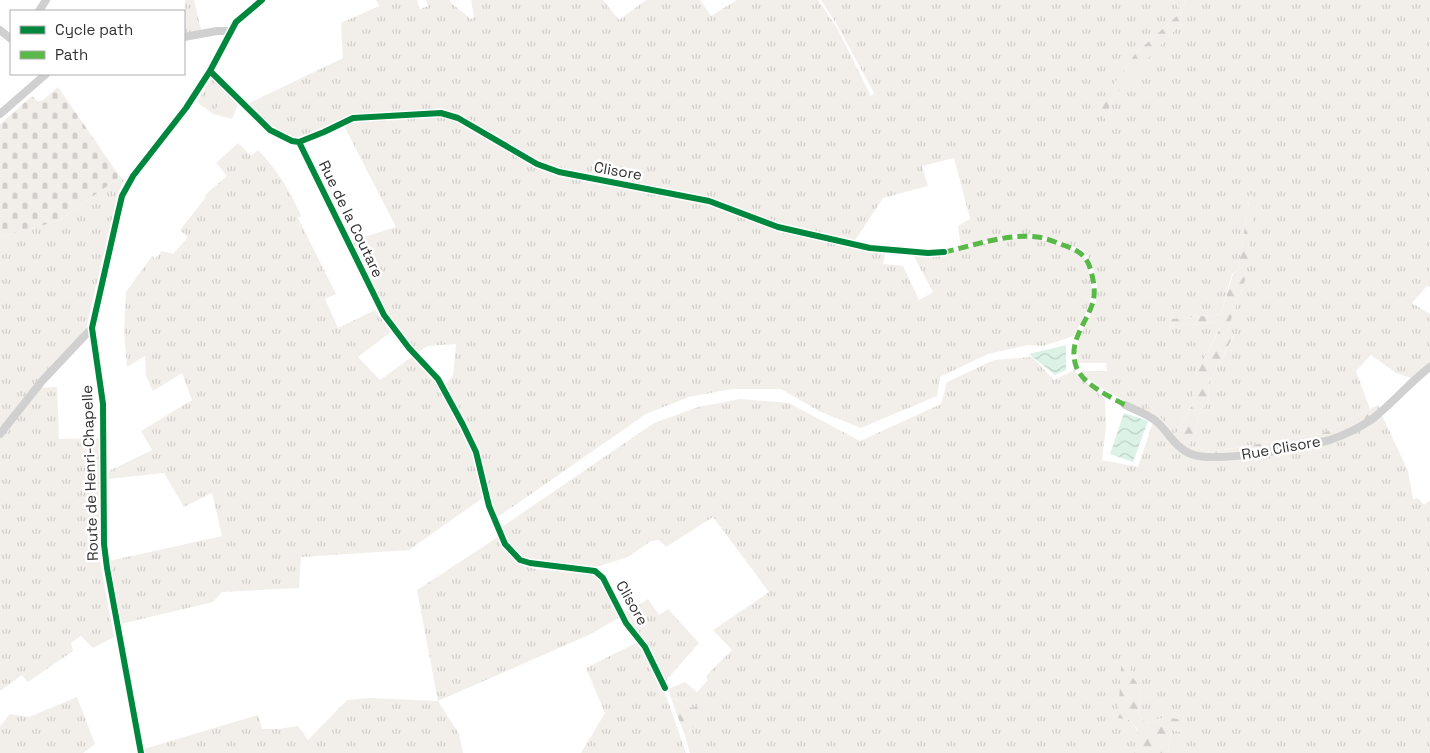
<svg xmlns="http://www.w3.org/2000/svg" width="1430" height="753" viewBox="0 0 1430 753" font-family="'Space Grotesk',sans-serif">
<defs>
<pattern id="grass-tufts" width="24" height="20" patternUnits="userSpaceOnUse" patternTransform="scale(1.25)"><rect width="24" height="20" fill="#f2efeb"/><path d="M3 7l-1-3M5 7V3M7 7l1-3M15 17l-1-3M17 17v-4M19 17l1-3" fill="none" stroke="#d0cdca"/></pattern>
<pattern id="forest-firs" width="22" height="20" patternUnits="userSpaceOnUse" patternTransform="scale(1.25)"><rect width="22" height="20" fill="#f2efeb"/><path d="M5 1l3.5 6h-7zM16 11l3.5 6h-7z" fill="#d0cdca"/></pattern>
<pattern id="cemetery-stones" width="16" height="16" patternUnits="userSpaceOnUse" patternTransform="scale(1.25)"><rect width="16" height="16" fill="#f2efeb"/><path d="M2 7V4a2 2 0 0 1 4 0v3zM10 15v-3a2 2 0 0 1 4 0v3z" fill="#d0cdca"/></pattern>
<pattern id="water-waves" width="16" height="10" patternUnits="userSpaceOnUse" patternTransform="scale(1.25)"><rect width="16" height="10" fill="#dcf2e7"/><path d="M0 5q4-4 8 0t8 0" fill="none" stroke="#bdd0c7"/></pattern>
</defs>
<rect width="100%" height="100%" fill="#fff"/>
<!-- grass -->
<path fill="url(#grass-tufts)" d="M185,0H194L201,30L184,34Z
M376,0H417L420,9L428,6L426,0H450L451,3L471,19L474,17L471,0H603L619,20L646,0H700L711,16L737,0H818L837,28L871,96L874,93L836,23L821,0H1172L1181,9L1179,14L1135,54L1097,109L1110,123L1109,103L1131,75L1179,26L1185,0H1430V287L1427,286L1412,303L1430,314V364L1411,378L1396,373L1371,355L1356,371L1370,409L1326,432L1211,452L1188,446L1195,435L1199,415L1209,399L1208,384L1234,336L1227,331L1245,280L1250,194L1238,270L1232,274L1221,314L1172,319L1169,327L1220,322V327L1193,381L1194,402L1175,435L1149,404L1152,418L1088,379L1081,371H1107L1106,363H1078C1075,331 1090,326 1096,300C1100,285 1093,257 1081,249L1036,235L1014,234L961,247L958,226L970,219L954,158L922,166L928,186L883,198L854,242L776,224L715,201L669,189L571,173L545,165L445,110L357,115L303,139C278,140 263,120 247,104L343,58L341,23L379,6Z
M215,79L226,91L213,114L197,102L210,80Z
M450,116L524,161L714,205L759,223L885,253L883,264L903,266L919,300L933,292L913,255C952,254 982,242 1018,238C1031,237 1072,245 1080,254C1092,266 1094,289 1089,305C1086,315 1079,325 1074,336L1043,346L1028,345L988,354L940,377L937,396L861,428L821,412L781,389H732L689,397L646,414L495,519L476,447L444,385L453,376L456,344L428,346L416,353L382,307L351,241L396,227L343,124L352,122Z
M238,143L251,156L258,150C278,171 289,189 301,216L298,218L336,294L325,299L338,328L375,310L392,331L358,357L380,380L413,356C451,397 474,442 484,497L409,550L301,557L299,588L222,592L213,602L121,624L109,561L222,536L212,493L184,507L164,473L108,479L109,471L152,450L141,431L192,400L182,373L153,391L146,376L145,356L127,367L124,332L126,292L152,256L155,259L162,251L173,254L188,237L180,230L206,197L205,195L227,176L216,163Z
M120,177L124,180L117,197L86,329L0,431V237L58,221Z
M1032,357L1054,380L1075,370L1078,375L1105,399L1106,427L1102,460L1138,467L1153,422L1187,455L1314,445L1382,415L1408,471L1413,499L1418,498L1424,505L1430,500V753H1168L1171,730L1167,717L1146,723L1138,715L1140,697L1137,683L1131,675V660L1118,718L1130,720L1138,731L1134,753H690L685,736L712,707L693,708L671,698L668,689L685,682L697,692L708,680L706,676L732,650L713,630L769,592L713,517L666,547L659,540L651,541L628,557L593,568L521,558L499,529L654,423L698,407L740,399L789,403L860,441L941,404L947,382L994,360Z
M57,387L59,439L101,438L99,556L114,637L93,648L81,636L71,643L73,651L28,682L22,675L0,691V436L38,388Z
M498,537L515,560L535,569L597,575L620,617L591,634L438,701L459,734L463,753H145L144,749L258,715L262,729H278L298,726L308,740L347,700L369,698L438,701L417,590Z
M648,599L659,615L668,609L699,643L664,683L623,614Z
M638,642L667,698L686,753H581L605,713L586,668Z
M77,697L95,744L83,753H0V726L10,714L29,717Z"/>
<!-- forest -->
<path fill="url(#forest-firs)" d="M1172,0H1185L1179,26L1130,77L1109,103L1110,124L1096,109L1135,54L1179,14L1181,9Z
M1250,194L1256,197L1245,280L1227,331L1234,335L1208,384L1209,399L1199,415L1195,435L1188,446L1211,452L1326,432L1378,405L1382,415L1341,439L1229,460L1207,462L1187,455L1152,418L1148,403L1175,435L1194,402L1193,381L1220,328V322L1169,327L1172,319L1221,314L1233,274L1238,270Z
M1122,652L1131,660V675L1137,683L1140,697L1138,715L1146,723L1167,717L1186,721L1184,733L1171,730L1168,753H1134L1138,730L1130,720L1118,718Z
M671,698L693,708L703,702L713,707L685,736Z"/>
<!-- cemetery -->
<path fill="url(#cemetery-stones)" d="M58,87L120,177L58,221L0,237V124L32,96L37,101H42Z"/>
<!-- pitch -->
<path fill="#f2efeb" d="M226,91L238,104L232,119L213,114Z"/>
<!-- water -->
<path fill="url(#water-waves)" d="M1066,345V370L1055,375L1029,354Z
M1124,413L1148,421L1133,462L1110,454Z"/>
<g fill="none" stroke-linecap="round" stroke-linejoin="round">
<!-- minor -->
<path stroke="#d0d0d0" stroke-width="8" d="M39,11L46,0
M0,30L11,39
M184,37L217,31H229
M210,71L270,130L292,141L299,142L324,132L353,118L441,113L458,118L537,164L559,172L709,201L778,227L870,248L928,253L944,252
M0,114L46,74
M299,142L384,315L409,348L438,379L463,425L476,452L489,506L505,544L520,560L530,563L595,571L603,578L626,623L645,647L665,688
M1125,405C1135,410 1147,414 1156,421C1168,431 1175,448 1191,454C1216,464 1302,447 1330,440C1344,435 1359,428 1371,420C1392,404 1409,383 1430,367
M0,434L42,381L92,328
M141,753L107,568L104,544L103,404L92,328L118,213L122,196L133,176L186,108L210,71L236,22L262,0"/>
<!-- quiet -->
<path stroke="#58b947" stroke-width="5" stroke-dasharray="10 5" stroke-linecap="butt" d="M944,252C973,246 1007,233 1037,237C1046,238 1055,242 1063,245C1078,250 1087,255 1091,271C1094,282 1096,294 1092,305C1085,325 1068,342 1076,366C1082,384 1109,396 1125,405"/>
<defs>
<path id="cycleway" d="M210,71L270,130L292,141L299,142L324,132L353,118L441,113L458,118L537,164L559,172L709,201L778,227L870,248L928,253L944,252
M299,142L384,315L409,348L438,379L463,425L476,452L489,506L505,544L520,560L530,563L595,571L603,578L626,623L645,647L665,688
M141,753L107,568L104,544L103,404L92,328L118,213L122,196L133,176L186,108L210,71L236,22L262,0"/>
</defs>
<!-- cycleway casing -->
<use href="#cycleway" stroke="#fff" stroke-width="9"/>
<!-- cycleway -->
<use href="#cycleway" stroke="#00873e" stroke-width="6"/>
</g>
<g text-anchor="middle" stroke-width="5" stroke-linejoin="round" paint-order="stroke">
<!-- street labels -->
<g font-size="15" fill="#313131" stroke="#fff">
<text transform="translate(618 171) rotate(10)" y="5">Clisore</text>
<text transform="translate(351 219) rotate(64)" y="5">Rue de la Coutare</text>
<text transform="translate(1281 448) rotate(-10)" y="5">Rue Clisore</text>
<text transform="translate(90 473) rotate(-92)" y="5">Route de Henri-Chapelle</text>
<text transform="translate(632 603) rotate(60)" y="5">Clisore</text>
</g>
</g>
<!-- legend -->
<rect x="10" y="10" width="175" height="65" fill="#ffffff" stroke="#adadad"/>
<rect x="20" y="26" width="25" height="8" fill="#00873e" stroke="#adadad"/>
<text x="55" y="35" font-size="15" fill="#313131">Cycle path</text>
<rect x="20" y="51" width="25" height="8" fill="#58b947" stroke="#adadad"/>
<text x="55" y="60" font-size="15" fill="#313131">Path</text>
</svg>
